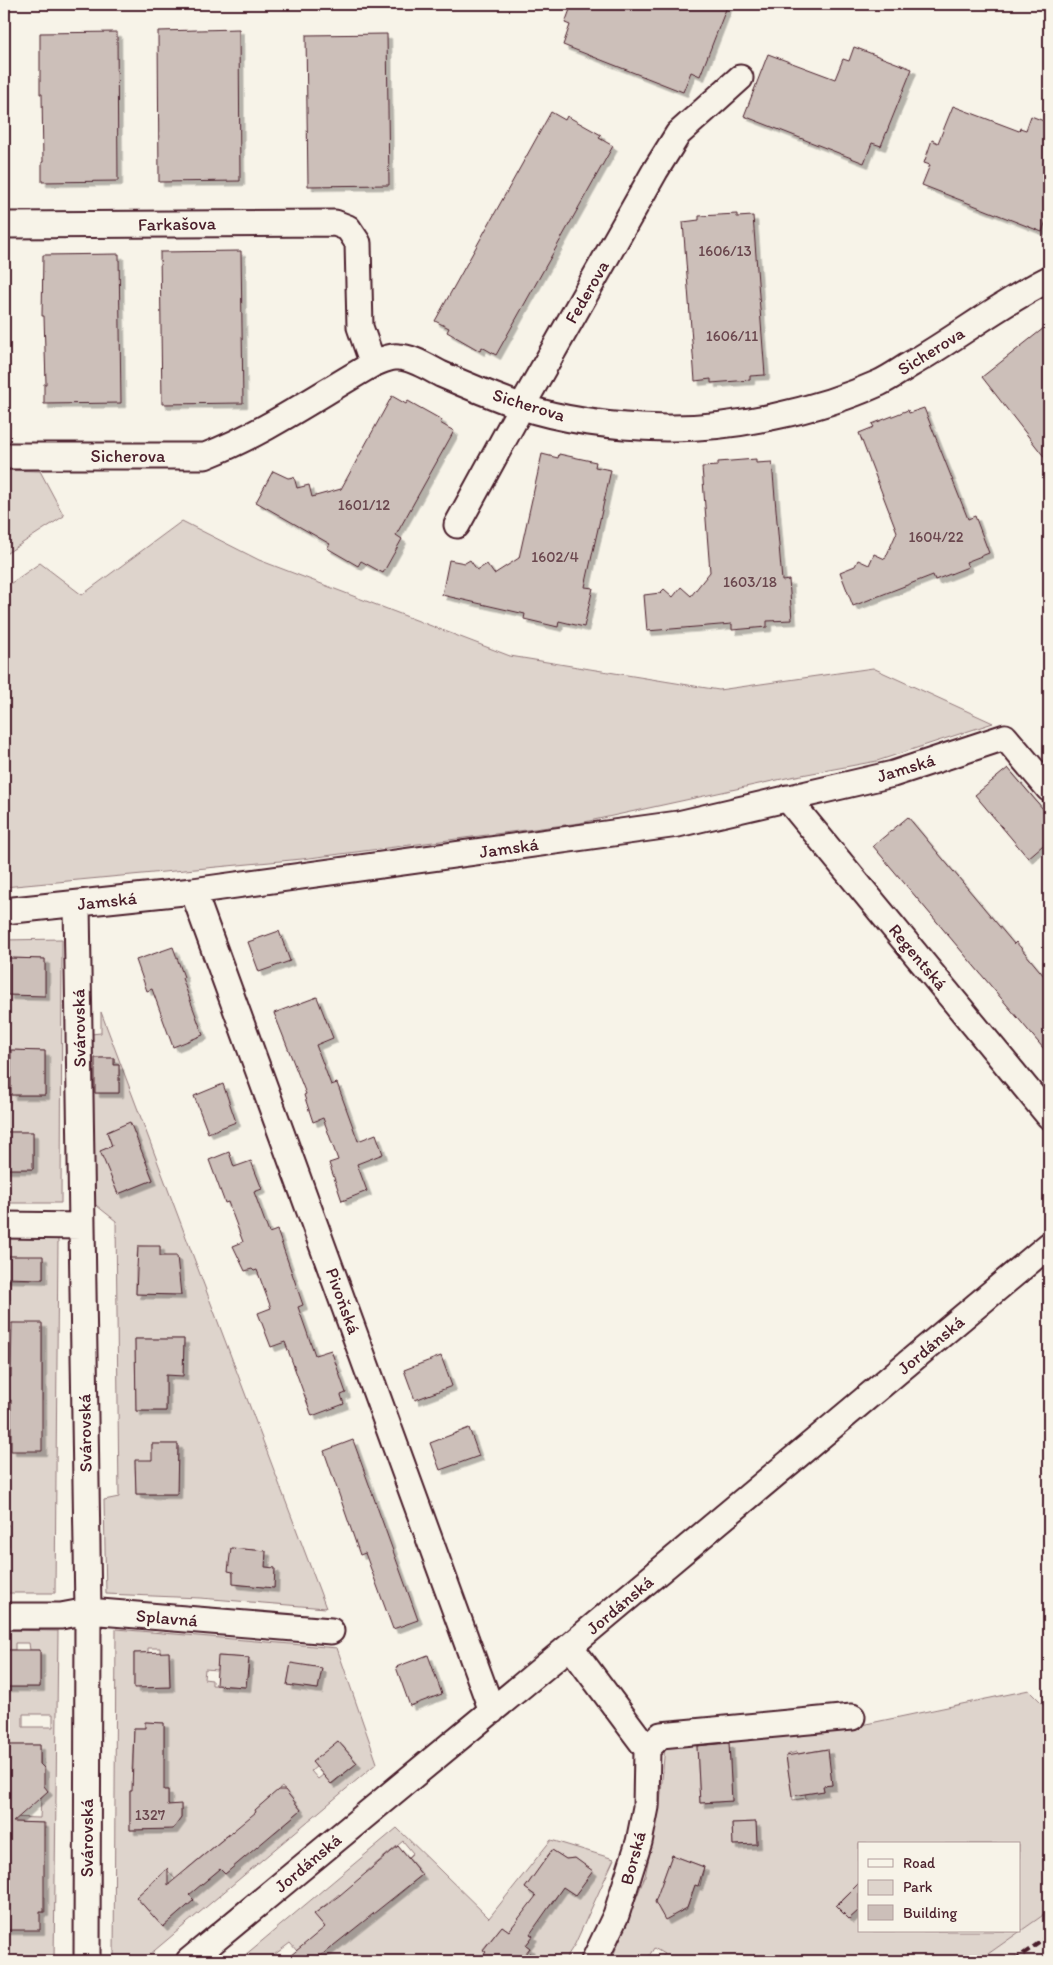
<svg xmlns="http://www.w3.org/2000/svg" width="1053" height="1965" viewBox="0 0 1053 1965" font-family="Itim,sans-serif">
<defs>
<filter id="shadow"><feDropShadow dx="4.5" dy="4.5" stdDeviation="0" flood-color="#0004"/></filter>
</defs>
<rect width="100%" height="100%" fill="#f7f3e8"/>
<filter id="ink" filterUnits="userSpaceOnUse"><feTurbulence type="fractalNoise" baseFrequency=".02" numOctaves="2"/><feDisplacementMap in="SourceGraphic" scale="10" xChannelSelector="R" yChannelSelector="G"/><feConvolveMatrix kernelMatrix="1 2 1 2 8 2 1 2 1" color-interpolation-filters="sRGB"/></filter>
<g filter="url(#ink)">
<!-- built -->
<path fill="#eae3da" d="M1049,1911V1961H978Z"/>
<!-- green -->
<path fill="#ded4cc" stroke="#947a7c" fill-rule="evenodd" d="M4,470L40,471L64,516L4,555Z
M182,521L259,560L510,656L719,690L873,668L993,723L877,761L791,777L580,823L302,859L4,887V588L40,563L82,595Z
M62,939L61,1203H4V1169H33V1132H4V940ZM8,958L45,959V995H8ZM4,1050L45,1051V1095H11V1068L18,1059H4Z
M101,1012L326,1608L200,1598L106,1594L104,1500L119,1497L116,1221L87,1198L91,1034L101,1033ZM100,1058H114V1065H119V1093H95V1065H100ZM130,1123L153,1180L118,1194L101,1151L112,1146L107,1132ZM138,1246L160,1247L159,1258L137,1257ZM136,1267H160L181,1295L136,1294ZM135,1339H184L183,1375H166V1411H136ZM152,1444H178L177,1494H136L135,1461L158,1460V1451H152ZM231,1548L266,1551L265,1567L275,1568L274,1588L233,1584V1572L229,1571Z
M4,1238H58L55,1593H4V1546H9V1525H4V1331H12L11,1377L6,1378V1400L42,1401V1324L4,1323V1301L10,1300V1279H43V1257L4,1256Z
M116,1629L337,1648L377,1763L142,1961H114ZM148,1648H160V1653L169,1652L170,1687H134V1653H148ZM219,1656L249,1658L248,1678H246L245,1687L212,1685V1680L204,1679L205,1669L217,1670ZM291,1664L321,1668L318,1689L287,1685ZM146,1722L164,1723V1759H153V1771L132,1770L134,1728H145ZM338,1741L357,1763L332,1784L323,1775L318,1779L311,1771L316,1767L313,1762ZM282,1787L301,1810L274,1833L255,1810ZM168,1790V1805H181V1818L175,1827H168V1829L130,1830V1791ZM229,1834L247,1855L225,1874L220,1869L201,1885L187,1869ZM167,1870L194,1900L163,1927L136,1897Z
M4,1630L58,1631L54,1961H4V1875V1889L40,1912H45V1897L39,1896L28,1851L4,1850V1807L5,1808V1817L40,1818L41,1798L44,1794L41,1783L40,1745H6L4,1747ZM15,1643H29L30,1650H40V1687H4V1650H15ZM23,1714H53V1727H23ZM5,1822L45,1823V1835H6Z
M1029,1690L1049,1710V1911L978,1961H712L709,1956L701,1961H660L664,1954L654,1948L646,1961H611L645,1876L660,1805L665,1745L866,1724ZM729,1743L732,1801L700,1803L697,1745ZM827,1749L832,1785L823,1786L824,1791L805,1794L806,1798L793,1800L786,1756L789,1754L797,1752L798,1754ZM756,1822L757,1844L733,1845L732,1823ZM859,1844H1019V1931H859V1910L849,1919L836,1905L853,1889L859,1895ZM672,1855L704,1867L700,1886L695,1885L686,1911L676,1908L669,1917L662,1914L660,1911L663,1903L656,1900Z
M397,1828L489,1918L551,1840L614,1859L575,1944L564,1961H524L530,1953L528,1951L530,1948L526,1945L533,1936L516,1923L509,1931L502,1926L483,1949L486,1952L482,1957L487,1961H312L301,1947L297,1951L290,1943L266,1961H238ZM403,1841L413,1853L408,1858L422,1875L391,1901L366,1872ZM552,1850L566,1859L575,1858L592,1871L575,1895L563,1887L550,1906L525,1888ZM339,1894L362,1922L314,1914Z"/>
<!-- building -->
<path fill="#ccbfb9" stroke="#4a1f2b" filter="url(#shadow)" d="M572,4H728L700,76L691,72L683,92L563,45L570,25L565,23Z
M239,29L240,181L159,182L158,31Z
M117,32L118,181L42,182V162H43L42,94H40V33Z
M387,34L389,185L308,186L306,35Z
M854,47L912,69L881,146L872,143L864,163L744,116L768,54L835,79L843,59L849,61Z
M953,106L1019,131L1020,128L1026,130L1031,116L1049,123V212L1042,232L922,185L930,165L924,163L932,140L938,143Z
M551,112L565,120L567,116L601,135L599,138L613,146L496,355L482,347L480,351L447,332L449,328L435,321Z
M737,214V217L753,216L765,375L750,376V380L711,383V379L695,381L683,222L699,220V216Z
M241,251L243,403L162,404L160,252Z
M119,254L121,403L44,404V384H46L44,316H42L43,255Z
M1049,324V463L982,377Z
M392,396L406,404L408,401L442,420L440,423L454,431L396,535L402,539L383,573L361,561L358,566L327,548L330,544L256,502L273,471L288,478L294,477L297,488L309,485L312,497L341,489Z
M924,408L968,519L975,516L989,553L966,562L968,567L935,580L933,575L853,606L840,572L855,566L858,560L869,565L874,554L885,559L897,532L859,433L874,427L872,424L908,410L909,413Z
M542,454L558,458L559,454L596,462L595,467L611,470L585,587L593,588L584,627L559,621L558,627L524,619L525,614L442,595L449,560L465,563L470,560L477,570L487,564L494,574L519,558Z
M756,459V463L772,462L782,581L789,580L792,620L767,621V627L732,630V624L647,631L644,595L660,593L664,589L673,597L681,587L691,596L710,572L702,467L718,466V462Z
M1008,768L1049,816V840L1028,858L975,795Z
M908,817L1014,944L1016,942L1049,982V1055L873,846Z
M279,931L290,961L259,972L248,942Z
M173,947L184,977L182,978L203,1035L173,1047L152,989L147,991L136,960Z
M8,958L45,959V996L8,995Z
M317,997L333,1038L316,1045L331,1085L337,1083L358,1141L376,1134L383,1154L357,1164L367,1191L342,1201L329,1163L338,1160L323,1118L313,1122L304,1095L306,1094L274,1013Z
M11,1050L45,1051V1095H11Z
M95,1058H114V1065H119V1093H95Z
M223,1084L236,1122L208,1133L194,1096Z
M130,1122L153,1180L118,1194L100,1151L112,1146L107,1132Z
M4,1132H33V1169H4Z
M229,1152L234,1167L251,1161L262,1189L254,1192L269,1233L277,1230L303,1305L298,1307L315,1355L331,1350L346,1393L341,1395L344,1404L312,1416L285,1342L271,1347L258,1313L271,1308L257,1270L254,1271L252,1269L245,1271L233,1246L243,1242L228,1202L225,1203L209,1160Z
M138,1246H160V1256H177L181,1295L136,1294Z
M4,1256H43V1279L4,1278Z
M12,1323H42V1451H11V1400H6V1377H11Z
M135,1339H184L183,1376L166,1375V1411H136Z
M441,1356L452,1386L415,1400L404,1370Z
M469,1428L479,1456L440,1470L430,1443Z
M353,1440L418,1620L393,1629L365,1553L360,1555L324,1451Z
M152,1444H178L177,1494H136L135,1460H152Z
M231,1548L266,1551L265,1567L275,1568L274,1588L233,1584V1572L228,1571Z
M4,1650H40V1687H4Z
M169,1652L170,1687L134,1688V1653Z
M428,1655L442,1694L410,1706L396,1667Z
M218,1656L249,1658L246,1687L216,1685Z
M291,1663L322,1668L318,1689L287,1685Z
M145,1722L164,1723V1790H168V1805L181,1804V1818L173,1829L130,1830V1791H132L134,1728H145Z
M338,1741L357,1763L331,1784L312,1762Z
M729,1743L732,1801L700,1803L697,1746Z
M6,1745H40V1764L44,1768V1786L48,1791L13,1822L44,1823V1912H40V1930H4L5,1808L4,1807V1747H5Z
M828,1749L832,1785L823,1786L824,1791L792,1796L786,1756Z
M278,1790H285L301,1810L225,1874L220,1869L189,1895L194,1900L163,1927L136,1897L168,1868V1885L256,1812L255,1810Z
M756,1822L757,1844L733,1845L732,1823Z
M398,1846L422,1875L314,1961H284L325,1927L314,1914L340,1895Z
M552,1850L566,1859L575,1858L593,1871L575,1895L563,1887L530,1934L533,1936L526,1945L530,1948L519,1961H479L486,1952L483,1950L502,1926L509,1931L536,1896L525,1888Z
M672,1855L704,1867L698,1886L695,1885L687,1908L665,1920L655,1902Z
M859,1883V1910L849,1919L836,1906Z"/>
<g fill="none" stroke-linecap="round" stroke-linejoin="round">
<defs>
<path id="street" d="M4,225L335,223L348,228L358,243L360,327L373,364
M4,456H205C265,433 317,396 373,364C381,361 389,356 398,357C413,357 430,369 443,375C468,386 495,397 520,406C567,422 617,427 666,428C733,429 817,411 879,383C890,378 901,370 911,364C958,337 1001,303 1049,279
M457,525L522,406L655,171L678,134L740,78
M787,798L1049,1116
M193,891L492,1711
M77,904L88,1611L87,1961
M4,911L193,891L678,824L893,774L1005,737L1049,789
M4,1225L82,1226
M4,1616H61L88,1611L331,1631
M570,1646L647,1749L646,1807L639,1842L616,1915L594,1961
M647,1749L661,1735L852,1717
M189,1961L570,1646L1049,1245"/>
</defs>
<!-- street casing -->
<use href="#street" stroke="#4a1f2b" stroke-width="29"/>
<!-- street -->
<use href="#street" stroke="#f7f3e8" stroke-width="25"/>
<!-- rail -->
<path stroke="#4a1f2b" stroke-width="4" stroke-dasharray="8 4" stroke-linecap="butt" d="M1013,1961L1049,1936
M1042,1961L1049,1956"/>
</g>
</g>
<g text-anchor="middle" stroke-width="5" stroke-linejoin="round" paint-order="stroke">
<!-- number labels -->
<g font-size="15" fill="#6a474e">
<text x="725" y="256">1606/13</text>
<text x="732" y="341">1606/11</text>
<text x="364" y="510">1601/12</text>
<text x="936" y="542">1604/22</text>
<text x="555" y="562">1602/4</text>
<text x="750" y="587">1603/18</text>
<text x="150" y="1820">1327</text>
</g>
<!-- street labels -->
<g font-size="18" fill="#4a1f2b" stroke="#f7f3e8">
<text transform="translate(177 224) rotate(-1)" y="6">Farkašova</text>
<text transform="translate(587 292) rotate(-60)" y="6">Federova</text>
<text transform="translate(931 351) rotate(-32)" y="6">Sicherova</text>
<text transform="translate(529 405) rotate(17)" y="6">Sicherova</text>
<text x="128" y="462">Sicherova</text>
<text transform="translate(906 768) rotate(-17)" y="6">Jamská</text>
<text transform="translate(509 848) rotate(-8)" y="6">Jamská</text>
<text transform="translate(107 901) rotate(-6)" y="6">Jamská</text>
<text transform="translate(918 957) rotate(50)" y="6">Regentská</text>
<text transform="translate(79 1028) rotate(-91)" y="6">Svárovská</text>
<text transform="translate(343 1301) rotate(70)" y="6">Pivoňská</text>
<text transform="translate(931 1345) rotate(-40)" y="6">Jordánská</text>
<text transform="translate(85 1433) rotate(-91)" y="6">Svárovská</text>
<text transform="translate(620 1605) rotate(-40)" y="6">Jordánská</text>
<text transform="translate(167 1618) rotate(5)" y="6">Splavná</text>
<text transform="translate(87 1838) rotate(-90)" y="6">Svárovská</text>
<text transform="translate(633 1858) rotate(-75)" y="6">Borská</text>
<text transform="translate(308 1863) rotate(-40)" y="6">Jordánská</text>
</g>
</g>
<!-- margin -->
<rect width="1053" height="1965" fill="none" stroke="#f7f3e8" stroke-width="20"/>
<rect x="10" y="10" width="1033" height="1945" fill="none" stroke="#4a1f2b" stroke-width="2" filter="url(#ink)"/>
<!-- legend -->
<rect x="858" y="1842" width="162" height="90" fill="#f7f3e8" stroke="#b29e9c"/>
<rect x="868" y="1859" width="25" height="8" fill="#f7f3e8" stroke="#b29e9c"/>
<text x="903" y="1868" font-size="15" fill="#4a1f2b">Road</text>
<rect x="868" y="1880" width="25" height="15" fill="#ded4cc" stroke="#b29e9c"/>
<text x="903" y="1892" font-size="15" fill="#4a1f2b">Park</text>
<rect x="868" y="1905" width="25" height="15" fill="#ccbfb9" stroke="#b29e9c"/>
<text x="903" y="1918" font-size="15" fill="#4a1f2b">Building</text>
</svg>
